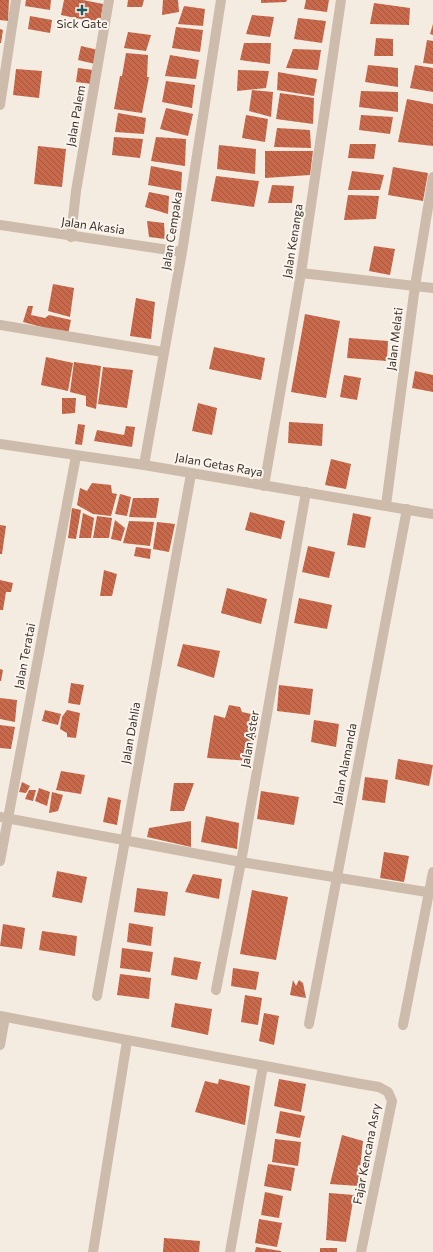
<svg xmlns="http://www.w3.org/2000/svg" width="433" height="1252" viewBox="0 0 433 1252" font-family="Commissioner,sans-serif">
<defs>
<pattern id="building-back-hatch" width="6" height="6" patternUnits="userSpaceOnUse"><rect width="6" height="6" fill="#c8694b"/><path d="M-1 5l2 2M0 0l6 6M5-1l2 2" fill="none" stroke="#a4573f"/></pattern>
</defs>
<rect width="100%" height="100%" fill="#f4ebe1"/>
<!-- building -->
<path fill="url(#building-back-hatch)" d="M0,0H9L8,21L0,20Z
M26,0H51L50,10L25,6Z
M64,0H83L103,4L100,23L61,15Z
M128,0H144L142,7H127Z
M163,0H178L179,12L162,15Z
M261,0H287L286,2L261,3Z
M306,0H329L327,12L304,9Z
M374,3L410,8L409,25L370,24Z
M184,6L205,9L203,26L178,24Z
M252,15L274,17L270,37L246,34Z
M30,16L52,20L50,33L28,29Z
M298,18L326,21L322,43L294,39Z
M433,24V35L430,34Z
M176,27L203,30L200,52L172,48Z
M0,29L3,30L1,43H0Z
M128,32L151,35L146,51L124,48Z
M376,38L393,39V56H374Z
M427,40L433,41V64L423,63Z
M244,43H271L270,64L240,60Z
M81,46L98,50L95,64L78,60Z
M293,49L321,50L318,70L286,68Z
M126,53L148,55L147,77H149L142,113L114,109L120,76H122Z
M170,55L199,60L196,79L165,76Z
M368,65L398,68V87L365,82Z
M415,65L433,68V92L410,88Z
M78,68L93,70L92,84L76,82Z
M16,69L42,71L39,98L13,95Z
M238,70L269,71L266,88L237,91Z
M278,72L317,79L314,96L277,90Z
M166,81L195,85L192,108L162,102Z
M252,90L273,92L271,117L249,111Z
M361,91L398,92V112L359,107Z
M280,93L314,98L313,124L276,119Z
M407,99L433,104V146L398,142Z
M166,108L193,114L188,136L160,129Z
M118,113L146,118L144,134L115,132Z
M246,115L268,119L265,142L242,138Z
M361,115L393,117L390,134L359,130Z
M277,128L310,130L311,148L274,147Z
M114,137L143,139L140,158L112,155Z
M156,137L186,139L185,166L151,161Z
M350,144H376L374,159L348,158Z
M219,145L256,149L255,174L217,169Z
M38,146L66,149L62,187L34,184Z
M265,151H313L310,175L265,178Z
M151,166L182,172L181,191L148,185Z
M393,167L428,173L423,201L388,195Z
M352,171L384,175L380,190H348Z
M216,176L259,181L254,207L211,201Z
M272,185L294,186L292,203H268Z
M149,192L169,196L168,214L145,207Z
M348,195L379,196L376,219L344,220Z
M147,221L164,223L165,239L149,237Z
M374,246L395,249L390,275L369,271Z
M53,284L74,288L70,317L48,311Z
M136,298L155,302L151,339L130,336Z
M28,306H33L31,315L45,318L49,315L71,320L68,334L23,322Z
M305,314L340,321L326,398L291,392Z
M349,338L388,341L387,361L347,358Z
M214,347L265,358L261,380L209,369Z
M46,357L73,363L68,391L41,385Z
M74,362L101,366L96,409L86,406V396L70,392Z
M103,367L133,370L127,408L98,404Z
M415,371L433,375V392L412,388Z
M344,375L361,378L357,400L340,397Z
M62,398H76L75,413L62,414Z
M198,403L217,408L212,435L192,431Z
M289,422L323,424L322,446L288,443Z
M78,424L85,425L82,445L75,444Z
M126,426L135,427L132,447L94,441L97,430L124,435Z
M331,459L351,464L346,489L325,485Z
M92,483L111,485L112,493L117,494L111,516L93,514L77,505L80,488L87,491Z
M120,494L131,497L127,516L115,514Z
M133,498H159L156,518L129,517Z
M72,508L81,510L76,539L68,538Z
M250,512L285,521L281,539L245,530Z
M83,513L94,518L91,538H79Z
M353,513L371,517L365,548L347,545Z
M97,516L112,518L109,538H93Z
M115,520L125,528L121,541L111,539Z
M129,521L154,522L150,546L123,543Z
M157,522L175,524L169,552L153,549Z
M0,525L6,526L2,554H0Z
M308,546L335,552L329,578L302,572Z
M136,547L151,549L150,559L134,556Z
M104,570L117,574L112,596H100Z
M0,580L13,583L11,592H6L3,610H0Z
M227,588L267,599L261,624L221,613Z
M299,598L332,605L327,629L294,623Z
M183,644L220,651L214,678L177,666Z
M0,669L3,670L1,681H0Z
M71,683L84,685L80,705L68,703Z
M279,685L313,689L310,715L277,711Z
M0,698L17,700L15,722L0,719Z
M229,705L240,707L242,712L260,716L251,761L207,758L214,715L225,718Z
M45,710L61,714L58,725L42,721Z
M67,710L80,713L76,738L67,737V733L60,729L62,717Z
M314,720L339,724L336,747L311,742Z
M0,725L15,727L11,749L0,748Z
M398,759L433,765L429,786L395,779Z
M61,771L85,775L81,794L56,790Z
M365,777L388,780L385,803L362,800Z
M22,782L30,786L26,793L19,792Z
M174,783H194L184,811H170Z
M39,788L50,792L47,806L35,801Z
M29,790H36L33,801L25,799Z
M261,791L299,797L294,825L257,819Z
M52,792L63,795L58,811L49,813Z
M108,797L121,800L117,825L103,822Z
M206,816L239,823L237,849L201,842Z
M191,821V847L147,837L149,828Z
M384,852L409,856L404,882L380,878Z
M57,871L87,877L82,903L52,897Z
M193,874L222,879L219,899L185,892Z
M137,888L168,892L165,916L134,912Z
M252,890L288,897L276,960L240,954Z
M129,923L153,927L151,946L127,942Z
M3,924L25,928L22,949L0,946Z
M42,931L77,936L75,956L39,950Z
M122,948L153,952L150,972L120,968Z
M174,957L201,962L197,980L171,975Z
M233,968L259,972L256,990L231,986Z
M120,974L151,978L149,999L117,995Z
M293,980L296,986L299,980L303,983L306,998L290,995Z
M245,995L262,998L258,1025L241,1022Z
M175,1003L212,1009L208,1035L171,1027Z
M264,1013L279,1016L274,1045L259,1041Z
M219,1079L250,1086L245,1125L195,1112L205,1081L218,1084Z
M279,1079L306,1084L301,1112L274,1106Z
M280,1111L305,1116L300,1138L276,1133Z
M342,1135L363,1141L358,1186L330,1184Z
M275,1139L301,1142L298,1166L272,1162Z
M268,1164L295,1168L291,1191L264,1186Z
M265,1192L283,1196L279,1218L261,1215Z
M329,1193L354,1195L346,1242L326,1240Z
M259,1219L282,1223L277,1247L255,1243Z
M164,1238L200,1241L199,1252H163Z
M256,1247L281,1251V1252H255Z
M320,1248H337V1252H320Z"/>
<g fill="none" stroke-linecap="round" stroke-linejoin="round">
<!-- minor -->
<path stroke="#cdbbac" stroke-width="10" d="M0,105L16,0
M0,225L182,252
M71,237L76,191L109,0
M301,273L433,288
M0,325L163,352
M0,444L144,465L433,514
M144,465L182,252L221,0
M264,486L301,273L341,0
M386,505L415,286L433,177
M0,817L241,862L433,893
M0,861L76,456
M216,990L241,862L306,492
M97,996L191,474
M0,1016L361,1084L379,1087L388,1092L392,1101L361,1252
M309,1024L407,509
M403,1025L433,872
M0,1045L5,1017
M93,1252L127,1041
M230,1252L263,1066"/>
</g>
<!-- markers -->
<path fill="#1f5a5e" stroke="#fbf5ee" stroke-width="1.5" d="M80 4h4v4h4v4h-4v4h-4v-4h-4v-4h4z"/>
<g text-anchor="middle" stroke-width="4" stroke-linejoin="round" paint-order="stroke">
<!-- poi labels -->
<g font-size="12" fill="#3b302b" stroke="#fbf5ee">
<text x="82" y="28">Sick Gate</text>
</g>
<!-- street labels -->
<g font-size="12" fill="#3b302b" stroke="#fbf5ee">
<text transform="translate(76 116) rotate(-80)" y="4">Jalan Palem</text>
<text transform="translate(93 226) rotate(8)" y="4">Jalan Akasia</text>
<text transform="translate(172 231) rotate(-81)" y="4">Jalan Cempaka</text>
<text transform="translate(293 241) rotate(-81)" y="4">Jalan Kenanga</text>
<text transform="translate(395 339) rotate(-83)" y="4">Jalan Melati</text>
<text transform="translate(219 465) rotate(10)" y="4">Jalan Getas Raya</text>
<text transform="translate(25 656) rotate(-79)" y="4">Jalan Teratai</text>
<text transform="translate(131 733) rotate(-80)" y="4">Jalan Dahlia</text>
<text transform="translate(250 739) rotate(-80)" y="4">Jalan Aster</text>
<text transform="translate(345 764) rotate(-79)" y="4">Jalan Alamanda</text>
<text transform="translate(367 1154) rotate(-79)" y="4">Fajar Kencana Asry</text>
</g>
</g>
</svg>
